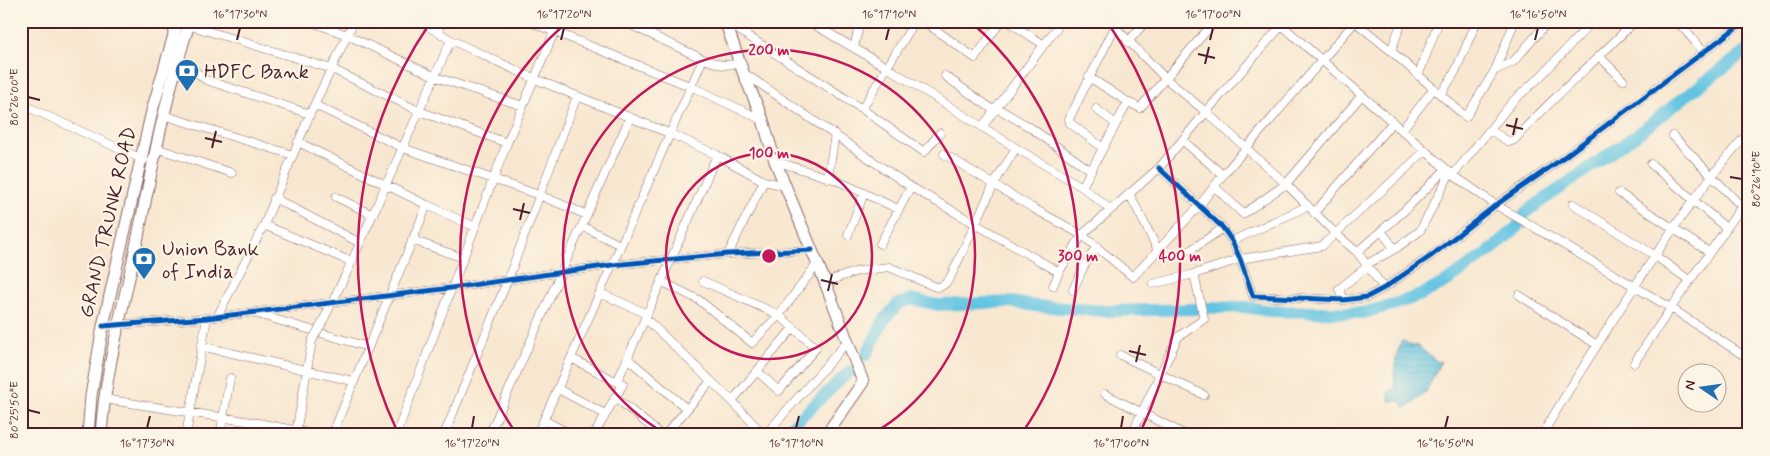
<svg xmlns="http://www.w3.org/2000/svg" width="1770" height="456" viewBox="0 0 1770 456" font-family="Mynerve,sans-serif">
<defs>
<pattern id="water-rules" width="6" height="5" patternUnits="userSpaceOnUse" patternTransform="scale(1.25)"><rect width="6" height="5" fill="#64c4e2"/><path d="M0 2.5h6" fill="none" stroke="#58a8c2"/></pattern>
</defs>
<rect width="100%" height="100%" fill="#fcf5e5"/>
<filter id="ink" filterUnits="userSpaceOnUse"><feTurbulence type="fractalNoise" baseFrequency=".02" numOctaves="2"/><feDisplacementMap in="SourceGraphic" scale="10" xChannelSelector="R" yChannelSelector="G"/><feConvolveMatrix kernelMatrix="1 2 1 2 8 2 1 2 1" color-interpolation-filters="sRGB"/></filter>
<filter id="wash" filterUnits="userSpaceOnUse"><feTurbulence type="fractalNoise" baseFrequency=".0096" numOctaves="4" result="noise"/><feDisplacementMap in="SourceGraphic" scale="20" xChannelSelector="R" yChannelSelector="G"/><feGaussianBlur stdDeviation="1.12" result="paint"/><feColorMatrix in="noise" values="0 0 0 0 0 0 0 0 0 0 0 0 0 0 0 0 0 1.4 0 .05"/><feComposite in="paint" operator="in"/></filter>
<g filter="url(#wash)">
<rect width="100%" height="100%" fill="#f8e7d0"/>
<!-- water -->
<path fill="url(#water-rules)" stroke="#577286" d="M1403,341L1411,345L1412,347L1416,345L1438,362L1441,361L1426,392L1405,409L1401,401H1389V392L1395,386C1393,370 1395,358 1401,342Z"/>
<g fill="none" stroke-linecap="round" stroke-linejoin="round">
<!-- river -->
<path stroke="#64c4e2" stroke-width="12" d="M1207,308L1247,307L1270,311L1363,313L1392,305L1421,295L1451,279L1495,247L1517,227L1526,212L1639,133L1686,96L1749,49
M866,355L884,320L898,304L911,299L938,305L1011,302L1036,306L1106,311L1196,309
M782,435L850,371"/>
</g>
</g>
<g filter="url(#ink)">
<g fill="none" stroke-linecap="round" stroke-linejoin="round">
<defs>
<path id="minor" d="M309,21L347,35L436,77L523,106
M419,21L451,40L535,79L671,134L717,155L764,181L786,186
M528,21L692,87L763,120
M808,21L888,68L1016,148L1082,187L1111,210
M923,21L975,58L1001,21
M1008,21L1044,45
M1109,21L1165,78L1206,112L1286,184L1336,234L1357,252L1384,288
M1277,21L1453,175L1496,205L1671,308L1634,363
M1354,21L1391,51L1466,117L1495,70L1515,21
M1677,21L1703,51
M726,22L862,109L924,152L940,133
M188,25L332,69L419,111L507,143
M438,31L442,21
M1128,42L1146,21
M854,48L860,21
M1391,51L1402,21
M1599,56L1623,80
M178,57L206,80L310,114
M703,59L722,65L740,64
M1495,70L1513,62L1549,21
M744,73L911,187L1059,272
M945,76L995,111
M1418,76L1439,21
M1089,77L1128,102
M1441,94L1455,72L1477,21
M21,104L144,160
M315,105L403,148L539,195L587,215
M997,108L1031,128L1091,171
M862,109L915,21
M1096,109L1116,124
M163,115L293,155
M982,127L1062,21
M1402,130L1434,88
M1490,130L1509,142L1514,140C1552,98 1595,62 1635,21
M1673,136L1741,206
M1182,140L1223,175
M298,142L427,205L475,227
M156,148L232,173
M1103,148L1070,123L1069,119L1118,21
M944,154L1031,207L1082,235L1133,277L1199,206L1223,175L1355,22
M775,161L836,180L898,209
M1651,164L1726,228
M1159,168L1223,228L1232,241L1240,259L1253,296L1344,300L1367,297L1384,288L1431,256L1496,205L1556,163L1745,21
M1453,175L1513,101L1540,77L1593,21
M828,178L835,134
M1214,186L1243,214L1286,184L1362,95
M1082,187L1128,102L1140,108L1215,21
M1129,193L1158,250
M1619,193L1709,252
M1749,196L1671,308L1749,359
M336,197L373,215
M274,198L360,243
M1573,204L1654,255L1689,280
M1314,213L1393,122
M264,225L352,262
M582,226L620,245
M1381,231L1395,249
M848,235L864,193
M412,240L463,258
M1232,241L1308,206
M880,244L911,187
M1191,250L1223,228
M1357,252L1404,211L1446,169
M728,254L764,181
M1367,264L1395,249L1420,231L1450,173
M661,281L699,300L752,343L779,315L817,264
M703,281L779,315L816,348L779,391L757,371
M825,282L858,271L889,267L936,287C944,287 947,282 951,276L994,184L1016,148
M1153,284L1194,274L1240,259L1322,246L1425,151
M1053,286L1059,272L1082,235L1159,168L1206,112L1282,25
M1073,290L1083,268L1097,246
M600,293L647,314
M1519,295L1597,345
M1344,300L1339,289L1368,266
M254,313L368,347
M217,317L264,225L310,114L354,21
M645,318L732,401L793,328
M103,326L207,318L451,288L612,265L728,254L812,250
M320,327L347,272L451,40
M201,346L353,381
M1120,355L1204,395
M571,358L617,382L717,155
M627,358L687,409
M558,389L605,414
M1105,394L1186,435
M615,397L661,435
M104,399L258,423L319,435
M732,401L764,435
M544,420L572,435
M1085,432L1091,435
M296,433L312,341L314,337
M186,435L207,318
M220,435L230,378
M257,435L258,423
M332,435L427,205
M396,435L507,143L559,21
M444,435L508,279L577,96
M489,435L630,117
M537,435L703,59L622,21
M594,435L623,384L617,382
M665,435L711,381
M765,435L848,341
M1131,435L1178,337L1204,319L1194,274
M1542,435C1571,385 1602,337 1633,289C1669,234 1705,180 1749,132"/>
<path id="secondary" d="M725,21L743,72L763,120L775,161L825,282L863,382L831,428L832,435
M88,435L91,396L103,326L152,111L178,21
M101,435C105,372 122,312 135,251C151,174 165,96 190,21"/>
</defs>
<!-- minor casing -->
<use href="#minor" stroke="#876565" stroke-width="9"/>
<!-- secondary casing -->
<use href="#secondary" stroke="#876565" stroke-width="13"/>
<!-- minor -->
<use href="#minor" stroke="#fff" stroke-width="8"/>
<!-- secondary -->
<use href="#secondary" stroke="#fff" stroke-width="11"/>
<defs>
<path id="minor-bridge" d="M314,337L320,327"/>
</defs>
<!-- minor-bridge casing -->
<use href="#minor-bridge" stroke="#876565" stroke-width="9" stroke-linecap="butt"/>
<!-- minor-bridge -->
<use href="#minor-bridge" stroke="#fff" stroke-width="8"/>
<defs>
<path id="cycleway" d="M1159,168L1223,228L1232,241L1240,259L1253,296L1344,300L1367,297L1384,288L1431,256L1496,205L1556,163L1745,21
M103,326L207,318L451,288L612,265L728,254L812,250"/>
</defs>
<!-- cycleway casing -->
<use href="#cycleway" stroke="#fcf5e5" stroke-width="8"/>
<!-- cycleway -->
<use href="#cycleway" stroke="#0057b8" stroke-width="5"/>
</g>
</g>
<!-- ticks -->
<path fill="none" stroke="#4a1f2b" stroke-width="2" d="M237,40L240,28M561,40L564,28M886,40L889,28M1210,40L1213,28M1535,40L1538,28M1198,54L1215,58M1205,64L1209,47M28,97L40,100M1506,125L1523,129M1513,135L1517,118M205,138L222,142M212,148L216,131M1730,177L1742,179M513,209L530,213M520,220L524,203M821,280L838,284M828,291L832,274M1129,351L1146,355M1136,362L1140,345M28,410L40,413M147,428L150,416M472,428L474,416M796,428L799,416M1121,428L1123,416M1445,428L1448,416"/>
<!-- distance rings -->
<g fill="none" stroke="#c2185b" stroke-width="2.5">
<circle cx="769" cy="256" r="103"/>
<path d="M666 434A206 206 0 1 1 872 434"/>
<path d="M516 433A309 309 0 0 1 566 23M972 23A309 309 0 0 1 1022 433"/>
<path d="M398 433A411 411 0 0 1 430 23M1108 23A411 411 0 0 1 1140 433"/>
</g>
<!-- icons -->
<defs>
<symbol id="bank-pin" viewBox="-11 -11 22 30"><path d="M0 17L-7.5 6A9.5 9.5 0 1 1 7.5 6Z" fill="#1f6fb2" stroke="#fcf5e5"/><path d="M-6-4H6V4H-6ZM0-2.3a2.3 2.3 0 1 0 0 4.6a2.3 2.3 0 1 0 0-4.6Z" fill="#fff"/></symbol>
</defs>
<g fill-rule="evenodd">
<use href="#bank-pin" x="173" y="57" width="28" height="38"/>
<use href="#bank-pin" x="130" y="245" width="28" height="38"/>
</g>
<g text-anchor="middle" stroke-width="4.5" stroke-linejoin="round" paint-order="stroke">
<!-- poi labels -->
<g font-size="20" fill="#4a1f2b" stroke="#fcf5e5" text-anchor="start">
<text x="204" y="78">HDFC Bank</text>
<text x="162" y="255">Union Bank<tspan x="162" dy="23">of India</tspan></text>
</g>
<!-- street labels -->
<g font-size="20" fill="#4a1f2b" stroke="#fcf5e5">
<text transform="translate(107 222) rotate(-77)" y="7">GRAND TRUNK ROAD</text>
</g>
</g>
<circle cx="769" cy="256" r="8" fill="#c2185b" stroke="#fcf5e5" stroke-width="2.5"/>
<g font-size="15" text-anchor="middle" font-weight="bold" fill="#c2185b" stroke="#fcf5e5" stroke-width="4.5" stroke-linejoin="round" paint-order="stroke">
<text x="769" y="55">200 m</text>
<text x="769" y="158">100 m</text>
<text x="1078" y="261">300 m</text>
<text x="1180" y="261">400 m</text>
</g>
<!-- margin -->
<rect width="1770" height="456" fill="none" stroke="#fcf5e5" stroke-width="55"/>
<!-- north arrow -->
<g transform="translate(1702 388) rotate(283)"><circle r="24" fill="#fcf5e5" stroke="#b59f9b"/>
<path d="M0-4L9 19L0 12L-9 19Z" fill="#1f6fb2"/>
<text y="-8" font-size="14" font-weight="bold" text-anchor="middle" fill="#4a1f2b">N</text>
</g>
<rect x="28" y="28" width="1714" height="400" fill="none" stroke="#4a1f2b" stroke-width="2"/>
<g font-size="12" text-anchor="middle" fill="#4a1f2b">
<text x="240" y="18">16°17'30"N</text>
<text x="564" y="18">16°17'20"N</text>
<text x="889" y="18">16°17'10"N</text>
<text x="1213" y="18">16°17'00"N</text>
<text x="1538" y="18">16°16'50"N</text>
<text transform="translate(14 97) rotate(-90)" y="4">80°26'00"E</text>
<text transform="translate(1756 179) rotate(-90)" y="4">80°26'10"E</text>
<text transform="translate(14 410) rotate(-90)" y="4">80°25'50"E</text>
<text x="147" y="447">16°17'30"N</text>
<text x="472" y="447">16°17'20"N</text>
<text x="796" y="447">16°17'10"N</text>
<text x="1121" y="447">16°17'00"N</text>
<text x="1445" y="447">16°16'50"N</text>
</g>
</svg>
